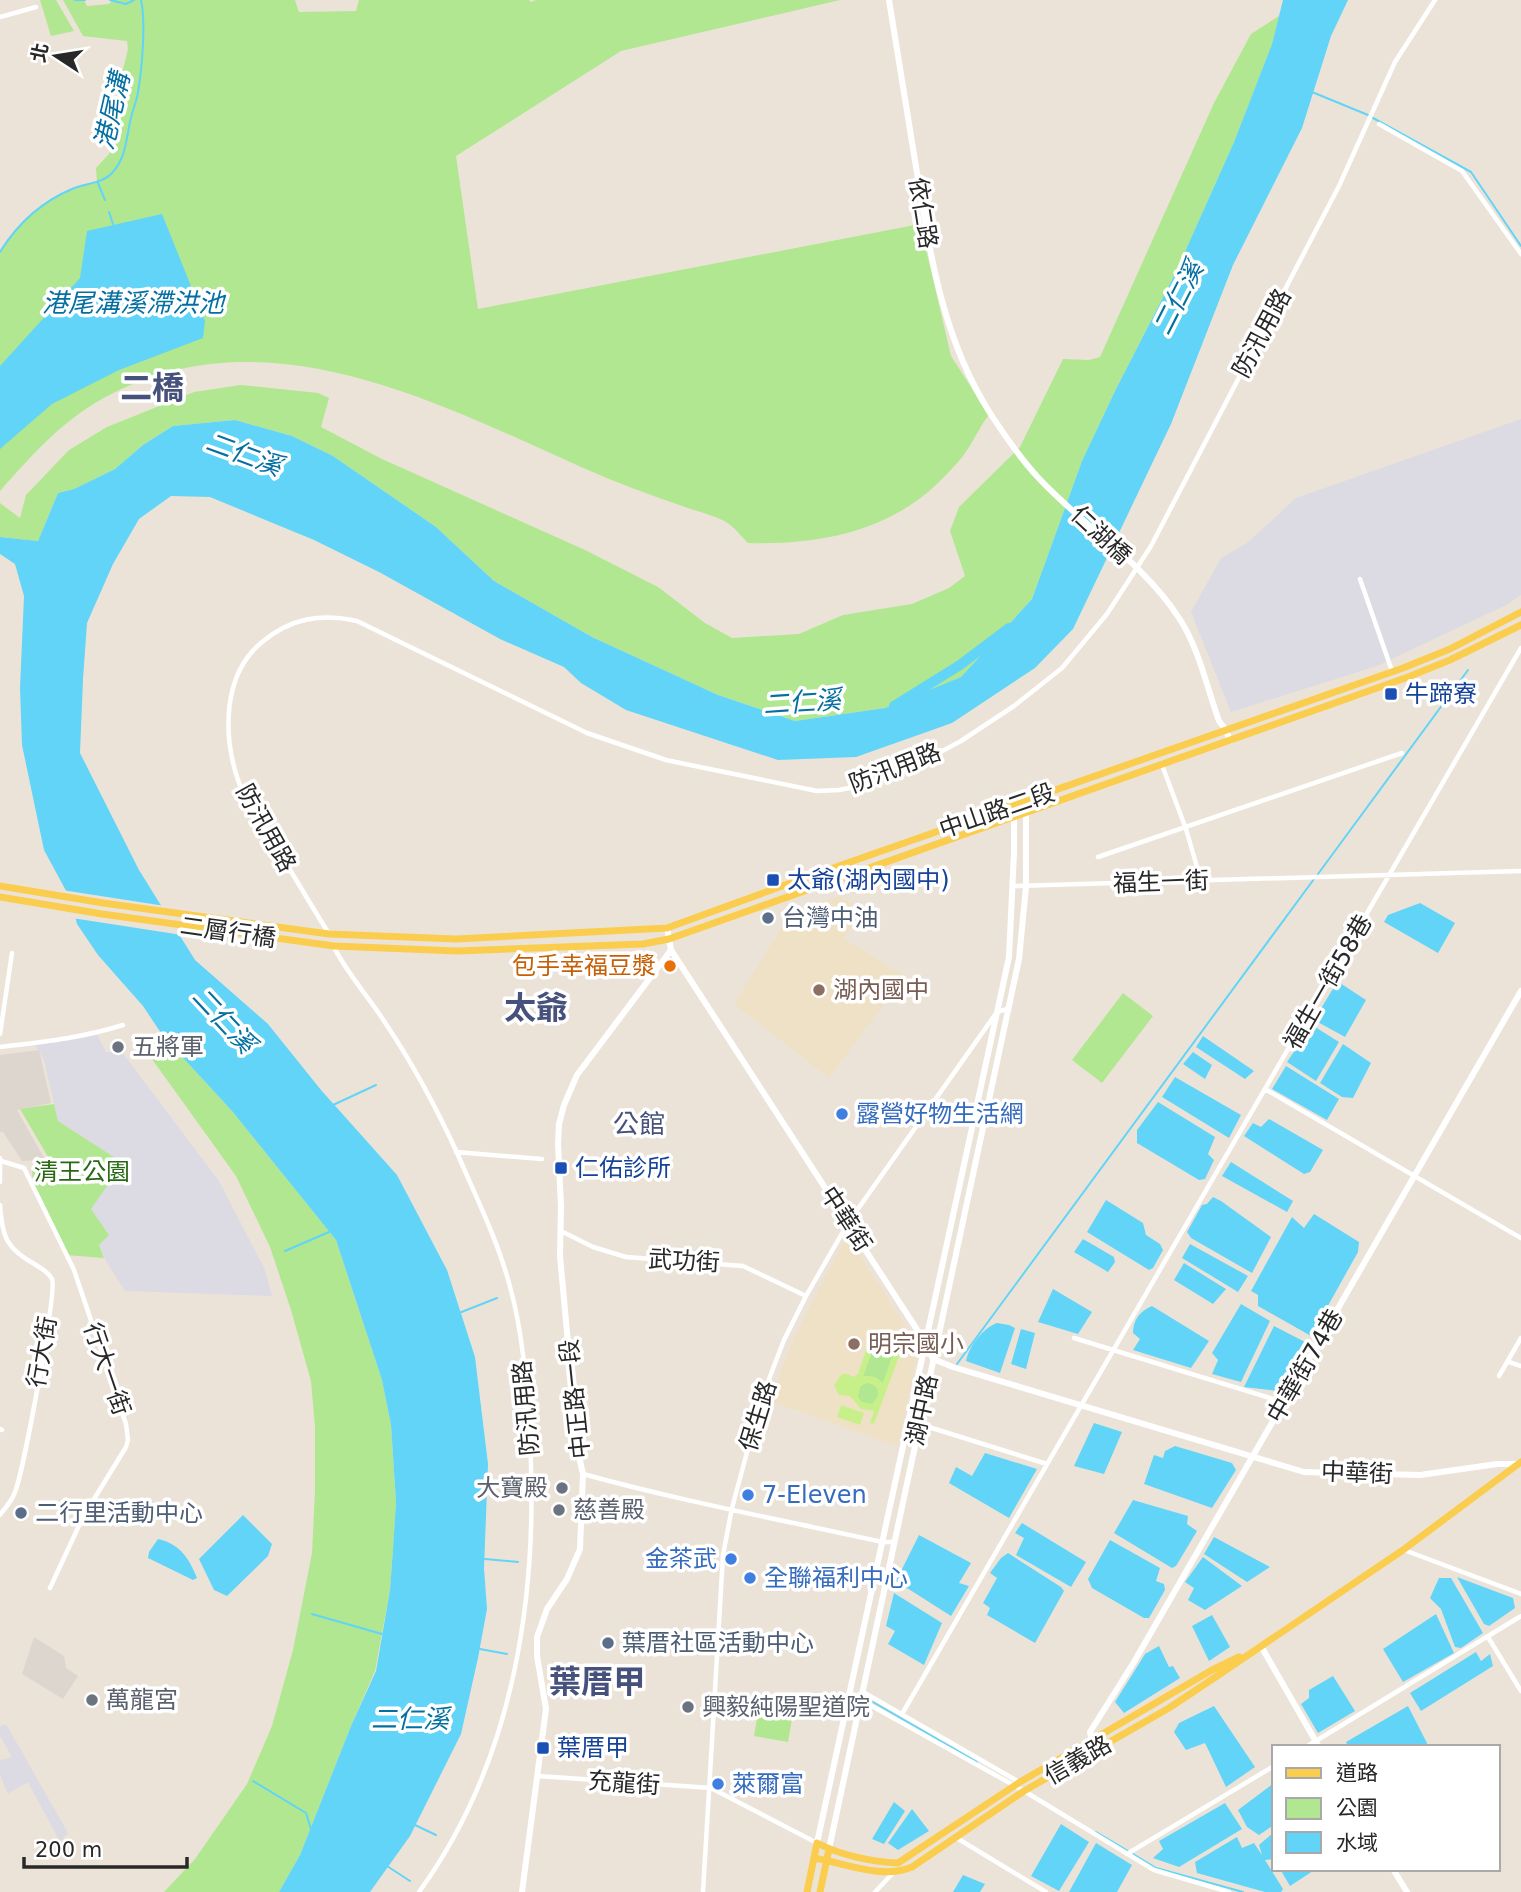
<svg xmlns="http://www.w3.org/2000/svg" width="1521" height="1892" viewBox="0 0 1521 1892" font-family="'DejaVu Sans','Noto Sans TC',sans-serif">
<rect width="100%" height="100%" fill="#ece3d8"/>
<!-- industrial -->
<path fill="#dcdae3" d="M1521,419V595L1506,605L1377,666L1231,712L1191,612L1221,558L1247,543L1296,498Z
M97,1034L106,1052H122L219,1181L265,1270L272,1296L125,1291L107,1263L99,1245L109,1235L91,1209L123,1163L58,1121L44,1060L34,1043Z
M6,1724L68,1833L60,1842L28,1782L8,1794L0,1775V1760L12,1757L0,1736V1726Z"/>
<!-- education -->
<path fill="#efe1c6" d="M839,896L862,910L844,939L905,976L829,1078L734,1004L790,914Z
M844,1241H851L919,1348L899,1442L894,1445L770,1401L793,1340Z"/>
<!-- green -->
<path fill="#b0e790" d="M40,0H56L74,31L51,36Z
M63,0H84L87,6L109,4L113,0H295L299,12L356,11L359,0H529L531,2L536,0H840L621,51L456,156L478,309L920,224L951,356L989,415C981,424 976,437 969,447C963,457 954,467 945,476C893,531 821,545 748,543C742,537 736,529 729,524C718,516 698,512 685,507C650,495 615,482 581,467C433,401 261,310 102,399C62,421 30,457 0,491V252C28,211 49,194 97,182L96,168L109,154L115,141L118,90L128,49L127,41L83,36Z
M1279,16L1272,44L1234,142L1175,274L1115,391L1082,461L1032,599L961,677L885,708L795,721L718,695L592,637L494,581L436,527L333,456L292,436L235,420L173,426L143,445L115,469L74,489L58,493L38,541L0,537V503L20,518L26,495L69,450L107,427L194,392L241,385L318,393L329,398L321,427L382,459L585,550L658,587L705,623L732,638L799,634L843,615L912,604L949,588L965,576L950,531L959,507L1020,447L1063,359L1089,360L1100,357L1214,103L1251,34Z
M1123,993L1153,1016L1102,1083L1072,1060Z
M163,1036L232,1111L336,1240L382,1380L391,1425L396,1502L393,1549L390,1590L375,1671L351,1726L300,1855L279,1892H164L195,1859L247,1784L272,1726L293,1650L312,1553L315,1491V1427L311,1381L291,1310L270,1247L236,1176L139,1041Z
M54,1104L58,1121L123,1163L91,1209L109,1235L99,1245L104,1258L66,1255L33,1187L32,1169L54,1167L20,1109Z
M882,1340L892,1345L894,1351L883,1384L875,1377L863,1376L874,1345Z
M857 1394a11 11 0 1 1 22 0a11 11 0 1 1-22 0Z
M760,1701L794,1707L788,1742L754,1736Z"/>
<!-- pitch -->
<path fill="#c8f08a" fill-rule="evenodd" d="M879,1335L894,1338L901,1351L874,1424L870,1423L874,1411L861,1409L850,1396L839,1395L834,1385L842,1374H847L854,1377L858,1374L868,1344ZM884,1340L892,1345L894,1351L883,1383L875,1377L863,1376L874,1345ZM866,1383C874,1383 879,1388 878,1396L872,1404L862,1402L858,1397L860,1387Z
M841,1405L864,1413L860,1425L837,1417Z"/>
<!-- plaza -->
<path fill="#dcd6cf" d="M39,1050L51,1103L17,1110L45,1160L22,1161L3,1132H0V1055Z
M34,1637L64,1656L66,1668L78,1676L63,1699L22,1674Z"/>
<!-- water -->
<path fill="#62d4f7" d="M1283,0H1348L1331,36L1302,128L1233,265L1171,424L1073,629L1035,668L952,723L856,757L778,760L626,710L581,683L564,667L500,639L379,572L314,540L210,497L171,496L139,519L113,564L87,623L83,679L80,753L139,870L195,960L268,1024L321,1090L397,1175L447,1270L475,1357L488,1464L484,1568L487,1609L478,1658L461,1734L410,1836L370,1892H279L300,1855L351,1726L376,1671L390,1590L393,1549L396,1502L391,1425L382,1380L336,1240L232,1111L163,1036L143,1006L98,955L77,924L71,900L44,850L22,745L20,688L24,596L15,564L0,554V537L38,541L58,493L74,489L115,469L143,445L173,426L235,420L292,436L333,456L436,527L494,581L592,637L718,695L795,721L885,708L961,677L1032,599L1082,461L1115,391L1175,274L1234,142L1272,44Z
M162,214L205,321L203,338L119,370L52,404L0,449V366L80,278L87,231Z
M1420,903L1455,923L1438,953L1384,922L1388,915Z
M1340,983L1366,1000L1345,1037L1314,1020L1334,987Z
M1312,1025L1339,1042L1316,1081L1287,1062Z
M1203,1036L1254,1071L1245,1079L1196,1047Z
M1343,1044L1371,1063L1353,1098L1342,1097L1320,1083Z
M1193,1052L1212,1065L1205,1079L1183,1064Z
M1286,1066L1339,1099L1327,1120L1272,1089Z
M1175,1077L1241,1115L1229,1138L1162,1097Z
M1158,1102L1215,1137L1208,1154L1214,1160L1205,1179L1199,1180L1137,1143V1130Z
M1269,1119L1323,1150L1310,1172L1304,1174L1244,1136L1253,1123L1261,1127Z
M1231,1162L1293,1201L1287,1212L1222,1176Z
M1213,1197L1221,1201L1271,1237L1252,1273L1191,1238L1187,1232L1202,1205L1207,1204Z
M1106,1200L1143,1223L1146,1235L1160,1244L1163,1250L1153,1268L1149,1270L1087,1232Z
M1314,1214L1359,1242L1358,1252L1311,1336L1258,1306V1295L1251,1291L1292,1217L1304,1228Z
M1083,1239L1114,1257L1115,1262L1108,1272L1074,1252Z
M1190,1244L1248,1276L1238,1292L1182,1258Z
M1184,1263L1226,1289L1213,1304L1174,1280Z
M1053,1289L1092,1312L1078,1334L1038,1322Z
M1241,1304L1270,1321L1241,1382L1212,1374L1218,1360L1212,1353Z
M1152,1306L1209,1341L1191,1368L1133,1350L1140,1339L1133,1333C1133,1320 1140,1311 1152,1306Z
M997,1323L1009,1325L1015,1328L1000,1373L966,1361C969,1346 983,1328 997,1323Z
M1274,1326L1307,1343L1278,1391L1244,1387Z
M1021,1329L1035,1333L1026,1369L1011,1364Z
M1094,1423L1122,1432L1104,1474L1074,1466Z
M1175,1446L1232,1463L1236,1470L1212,1508L1144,1484L1154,1455L1163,1458L1165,1451Z
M985,1453L1037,1469L1009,1518L949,1483L956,1467L972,1476Z
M1133,1500L1188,1516L1187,1524L1197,1531L1176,1566L1172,1568L1114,1533Z
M243,1515L272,1544L268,1556L227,1596L214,1590L199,1559Z
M1022,1523L1086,1562L1071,1587L1016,1555L1024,1538L1015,1533Z
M919,1535L971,1563L959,1583L969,1586L951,1616L896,1581Z
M1214,1537L1270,1567L1247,1582L1204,1554Z
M158,1539C180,1544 189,1558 197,1578L193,1580L148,1558L149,1552Z
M1110,1540L1160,1568L1156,1581L1164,1584L1165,1590L1149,1618H1144L1092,1588L1088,1579Z
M1008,1553L1061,1587L1064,1591L1035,1643L987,1615L990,1608L983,1603L997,1578L990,1573L1001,1558Z
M1203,1557L1242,1586L1205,1610L1188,1600L1194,1588L1185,1582Z
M1457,1577L1513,1598L1515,1608L1489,1626L1484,1624Z
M1439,1578H1451L1483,1633L1461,1648L1455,1647L1441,1609L1430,1598Z
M894,1593L942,1623L924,1665L888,1644L895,1631L886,1626Z
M1436,1614L1454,1653L1403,1682L1383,1649Z
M1212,1615L1230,1647L1209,1661L1192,1626Z
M1159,1646L1169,1667L1173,1666L1180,1678L1124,1713L1115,1702L1145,1654Z
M1476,1652L1481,1661L1490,1654L1493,1666L1421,1711L1410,1693Z
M1333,1676L1355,1711L1318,1733L1301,1704L1309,1698V1690Z
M1214,1706L1255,1767L1226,1787L1205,1743L1186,1750L1174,1732L1179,1723Z
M1408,1706L1429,1747H1348L1346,1742Z
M1274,1783V1825L1259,1835L1247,1827L1238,1810Z
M894,1802L905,1811L884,1844L872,1839Z
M1225,1803L1242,1829L1179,1867L1153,1858L1163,1849L1159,1841Z
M912,1809L929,1831L898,1850L888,1843Z
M1061,1824L1089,1842L1059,1891L1031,1876Z
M1274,1832V1859L1265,1860L1283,1889L1281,1892H1265L1197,1873L1195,1862L1237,1837L1242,1848L1254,1843L1262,1855L1259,1845Z
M1096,1843L1132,1865L1117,1892H1069Z
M1280,1869H1316L1290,1886Z
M963,1875L985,1884L980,1892H953Z"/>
<!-- pier -->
<path fill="#ece3d8" d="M62,890L165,906L182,935L72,918Z"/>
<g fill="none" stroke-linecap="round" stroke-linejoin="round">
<!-- stream -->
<path stroke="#62d4f7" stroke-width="2" d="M75,0H85
M110,0L126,4L134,0
M1312,92L1368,115
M1373,118L1471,172L1521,246
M98,183L105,200
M109,212L113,224
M0,252C18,223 41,202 72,189C85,183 102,184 112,173C127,157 126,137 131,118C133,109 137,100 138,92C142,69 146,22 141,0
M1318,874L1468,670
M333,1105L376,1085
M285,1251L329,1232
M459,1313L497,1298
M957,1364L1314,879
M485,1559L518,1562
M312,1614L382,1634
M480,1649L507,1654
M866,1698L977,1762
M253,1781L306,1813L311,1829
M415,1825L436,1835
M1096,1832L1128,1851
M1133,1854L1156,1868L1243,1892
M387,1866L410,1881"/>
<!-- river -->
<path stroke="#62d4f7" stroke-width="10" d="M894,706L960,665L1009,628"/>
<!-- street -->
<path stroke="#fff" stroke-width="4.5" d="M0,17L36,7
M1379,124L1462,171L1521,254
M1360,579L1392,671
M1162,765L1186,829L1201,881
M1098,857L1402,753
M1014,886L1521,871
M329,934C311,905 294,876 276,847C262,825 245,802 237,777C223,733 223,674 262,642C291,618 321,613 357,621L587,733L666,760L817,791L839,790L866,785L920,763L961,741L1014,706L1062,668L1107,614L1151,546L1339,186L1395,62L1435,0
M334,947C344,969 370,999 384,1021C411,1061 438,1111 458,1155C476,1197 497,1239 509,1283C522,1328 526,1377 529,1424C540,1586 517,1757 419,1892
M0,1034L12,953
M0,1047C42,1042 82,1038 123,1025
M1265,1089L1521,1238
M456,1152L542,1159
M0,1158V1182
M1,1161L24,1168L74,1270L126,1424L128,1440L126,1447L83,1517L50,1588
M0,1205C2,1238 7,1249 36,1265C41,1268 49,1273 52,1279C57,1292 23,1473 15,1492C12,1501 5,1508 0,1515
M561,1231L593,1247L626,1257L743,1266L806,1296
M1074,1338L1283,1402
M1509,1362L1521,1366
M1499,1376L1521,1338
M919,1424L1047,1464
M0,1429L2,1430
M583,1474C681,1501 782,1520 882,1542H894
M1404,1550L1521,1594
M1488,1637L1521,1691
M863,1692L1019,1782
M861,1700L1024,1791L1154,1870L1229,1892
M902,1714L1521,648
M1306,1747L1521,1616
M538,1776L711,1788L817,1843
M955,1837L1046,1892
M1127,1854L1274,1766
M703,1892L723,1555L732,1508L761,1400L784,1340L806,1296L848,1223L997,1012L1007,1009
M875,1892L894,1872"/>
<!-- secondary -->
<path stroke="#fff" stroke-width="6" d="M889,0C898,56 907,111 916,167C930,253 942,338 990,413C1003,433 1018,455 1034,473C1079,524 1142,560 1179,618C1199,648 1207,688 1219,721L1226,730L1230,741
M671,950L925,1342L933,1359L953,1367L1304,1472L1420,1475L1497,1464H1517
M1261,1646L1319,1747
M1094,1751L1090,1732L1134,1662L1521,991
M817,1843L1009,957L1014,852V816L1011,806
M829,1849L1019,959L1026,887V812L1023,802
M1393,1869L1407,1892
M522,1892L546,1709L537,1656V1637L547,1609L567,1579L580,1549L583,1474L578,1452L560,1256L561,1206L558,1144L559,1124L564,1105L577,1075L671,950L667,928"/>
<!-- primary -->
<path stroke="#fbcd4f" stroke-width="7" d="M0,886L103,903L329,934L456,939L667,928L796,881L1403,668L1450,649L1521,612
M0,897L102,914L334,946L457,951L643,944L669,939L1408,677L1450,660L1521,625
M814,1858C845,1863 882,1880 912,1867L1024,1791L1169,1708L1220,1674L1403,1550L1521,1462
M807,1892L817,1843C840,1855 872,1862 898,1863L1020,1782L1212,1670L1239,1657
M820,1892L829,1849"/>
</g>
<!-- markers -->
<g fill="#1a4fb4" stroke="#fff" stroke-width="2.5">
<rect x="1384" y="687" width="14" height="14" rx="3.5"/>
<rect x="766" y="873" width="14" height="14" rx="3.5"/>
<rect x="554" y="1161" width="14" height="14" rx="3.5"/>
<rect x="536" y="1741" width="14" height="14" rx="3.5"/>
</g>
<g fill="#5c6f8a" stroke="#fff" stroke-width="2.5">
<circle cx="768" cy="918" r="7"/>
<circle cx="21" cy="1513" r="7"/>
<circle cx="608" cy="1643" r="7"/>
</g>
<circle fill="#e8710a" stroke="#fff" stroke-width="2.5" cx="670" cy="966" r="7"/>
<g fill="#8d6e63" stroke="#fff" stroke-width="2.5">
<circle cx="819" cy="990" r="7"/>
<circle cx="854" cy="1344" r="7"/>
</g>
<g fill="#6b7280" stroke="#fff" stroke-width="2.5">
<circle cx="118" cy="1047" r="7"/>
<circle cx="562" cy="1488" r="7"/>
<circle cx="559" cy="1510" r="7"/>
<circle cx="92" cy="1700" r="7"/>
<circle cx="688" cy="1707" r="7"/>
</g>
<g fill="#3f7fe0" stroke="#fff" stroke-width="2.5">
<circle cx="842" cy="1114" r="7"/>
<circle cx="748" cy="1495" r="7"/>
<circle cx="731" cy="1559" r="7"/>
<circle cx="750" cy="1578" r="7"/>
<circle cx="718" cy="1784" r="7"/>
</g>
<g text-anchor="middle" stroke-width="7" stroke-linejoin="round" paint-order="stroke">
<!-- street labels -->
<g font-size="24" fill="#282828" stroke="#fff">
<text transform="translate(923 213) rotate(81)" y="8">依仁路</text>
<text transform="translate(1262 333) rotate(-62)" y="8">防汛用路</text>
<text transform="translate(1101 535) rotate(43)" y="8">仁湖橋</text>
<text transform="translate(895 768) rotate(-21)" y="8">防汛用路</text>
<text transform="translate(997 811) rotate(-19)" y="8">中山路二段</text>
<text transform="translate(266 828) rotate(61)" y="8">防汛用路</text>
<text transform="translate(1161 882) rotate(-2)" y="8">福生一街</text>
<text transform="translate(228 932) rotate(8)" y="8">二層行橋</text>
<text transform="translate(1328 982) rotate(-60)" y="8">福生一街58巷</text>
<text transform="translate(846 1219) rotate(57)" y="8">中華街</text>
<text transform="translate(684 1261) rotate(3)" y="8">武功街</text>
<text transform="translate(42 1352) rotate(-80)" y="8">行大街</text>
<text transform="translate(1305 1366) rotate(-60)" y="8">中華街74巷</text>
<text transform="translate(107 1369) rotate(71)" y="8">行大一街</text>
<text transform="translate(575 1399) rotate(-96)" y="8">中正路一段</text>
<text transform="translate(526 1408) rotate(-95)" y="8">防汛用路</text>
<text transform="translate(922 1410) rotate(-78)" y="8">湖中路</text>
<text transform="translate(758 1416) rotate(-73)" y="8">保生路</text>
<text transform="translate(1357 1473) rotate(2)" y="8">中華街</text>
<text transform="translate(1078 1760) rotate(-30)" y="8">信義路</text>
<text transform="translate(624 1783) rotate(4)" y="8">充龍街</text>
</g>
<!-- transit labels -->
<g font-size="24" fill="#164399" stroke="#fff" text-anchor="start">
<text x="1405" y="702">牛蹄寮</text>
<text x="787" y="888">太爺(湖內國中)</text>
<text x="575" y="1176">仁佑診所</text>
<text x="557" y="1756">葉厝甲</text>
</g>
<!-- service labels -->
<g font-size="24" fill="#4e5e75" stroke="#fff" text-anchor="start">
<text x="782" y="926">台灣中油</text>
<text x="35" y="1521">二行里活動中心</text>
<text x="622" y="1651">葉厝社區活動中心</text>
</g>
<!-- food labels -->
<g font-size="24" fill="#c56008" stroke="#fff" text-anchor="end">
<text x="656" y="974">包手幸福豆漿</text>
</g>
<!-- education labels -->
<g font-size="24" fill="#785e54" stroke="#fff" text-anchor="start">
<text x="833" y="998">湖內國中</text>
<text x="868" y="1352">明宗國小</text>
</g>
<!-- worship labels -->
<g font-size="24" fill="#5b616d" stroke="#fff" text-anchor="start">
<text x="132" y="1055">五將軍</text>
<text x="548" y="1496" text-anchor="end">大寶殿</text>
<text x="573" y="1518">慈善殿</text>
<text x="106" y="1708">萬龍宮</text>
<text x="702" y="1715">興毅純陽聖道院</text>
</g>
<!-- shop labels -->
<g font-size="24" fill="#366cbe" stroke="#fff" text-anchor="start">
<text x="856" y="1122">露營好物生活網</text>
<text x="762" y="1503">7-Eleven</text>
<text x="717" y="1567" text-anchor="end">金茶武</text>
<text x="764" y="1586">全聯福利中心</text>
<text x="732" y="1792">萊爾富</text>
</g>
<!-- park labels -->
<g font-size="24" fill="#286914" stroke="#fff">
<text x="82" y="1180">清王公園</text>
</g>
<!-- water labels -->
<g font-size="26" font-style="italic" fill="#046fa1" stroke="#fff">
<text transform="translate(112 111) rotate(-77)" y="9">港尾溝</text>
<text transform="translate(1178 298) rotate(-63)" y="9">二仁溪</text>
<text x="133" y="312">港尾溝溪滯洪池</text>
<text transform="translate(244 454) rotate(20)" y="9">二仁溪</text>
<text transform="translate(802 702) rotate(-4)" y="9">二仁溪</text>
<text transform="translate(224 1020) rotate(47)" y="9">二仁溪</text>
<text x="410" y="1728">二仁溪</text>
</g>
<!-- neighbourhood labels -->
<g font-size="26" fill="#46517c" stroke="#fff">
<text x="639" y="1133">公館</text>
</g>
<!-- district labels -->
<g font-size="32" font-weight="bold" fill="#46517c" stroke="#fff">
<text x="152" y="399">二橋</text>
<text x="536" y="1019">太爺</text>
<text x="597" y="1693">葉厝甲</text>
</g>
</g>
<!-- legend -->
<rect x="1272" y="1745" width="228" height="126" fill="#ffffff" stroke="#a9a9a9" stroke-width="2"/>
<rect x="1286" y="1768" width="35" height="10" fill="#fbcd4f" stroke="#a9a9a9" stroke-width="2"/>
<text x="1336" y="1780" font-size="21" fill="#282828">道路</text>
<rect x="1286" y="1798" width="35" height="21" fill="#b0e790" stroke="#a9a9a9" stroke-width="2"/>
<text x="1336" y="1815" font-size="21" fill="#282828">公園</text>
<rect x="1286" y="1832" width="35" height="21" fill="#62d4f7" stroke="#a9a9a9" stroke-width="2"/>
<text x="1336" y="1850" font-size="21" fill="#282828">水域</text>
<!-- north arrow -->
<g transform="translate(56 56) rotate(282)" stroke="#ffffff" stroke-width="5" paint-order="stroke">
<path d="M0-5L12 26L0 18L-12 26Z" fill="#282828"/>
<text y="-10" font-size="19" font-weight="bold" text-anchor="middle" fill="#282828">北</text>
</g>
<!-- scale -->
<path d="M24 1857v10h163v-10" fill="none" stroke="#282828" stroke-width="3.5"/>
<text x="35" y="1857" font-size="21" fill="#282828" stroke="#ffffff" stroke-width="5" paint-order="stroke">200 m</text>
</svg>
